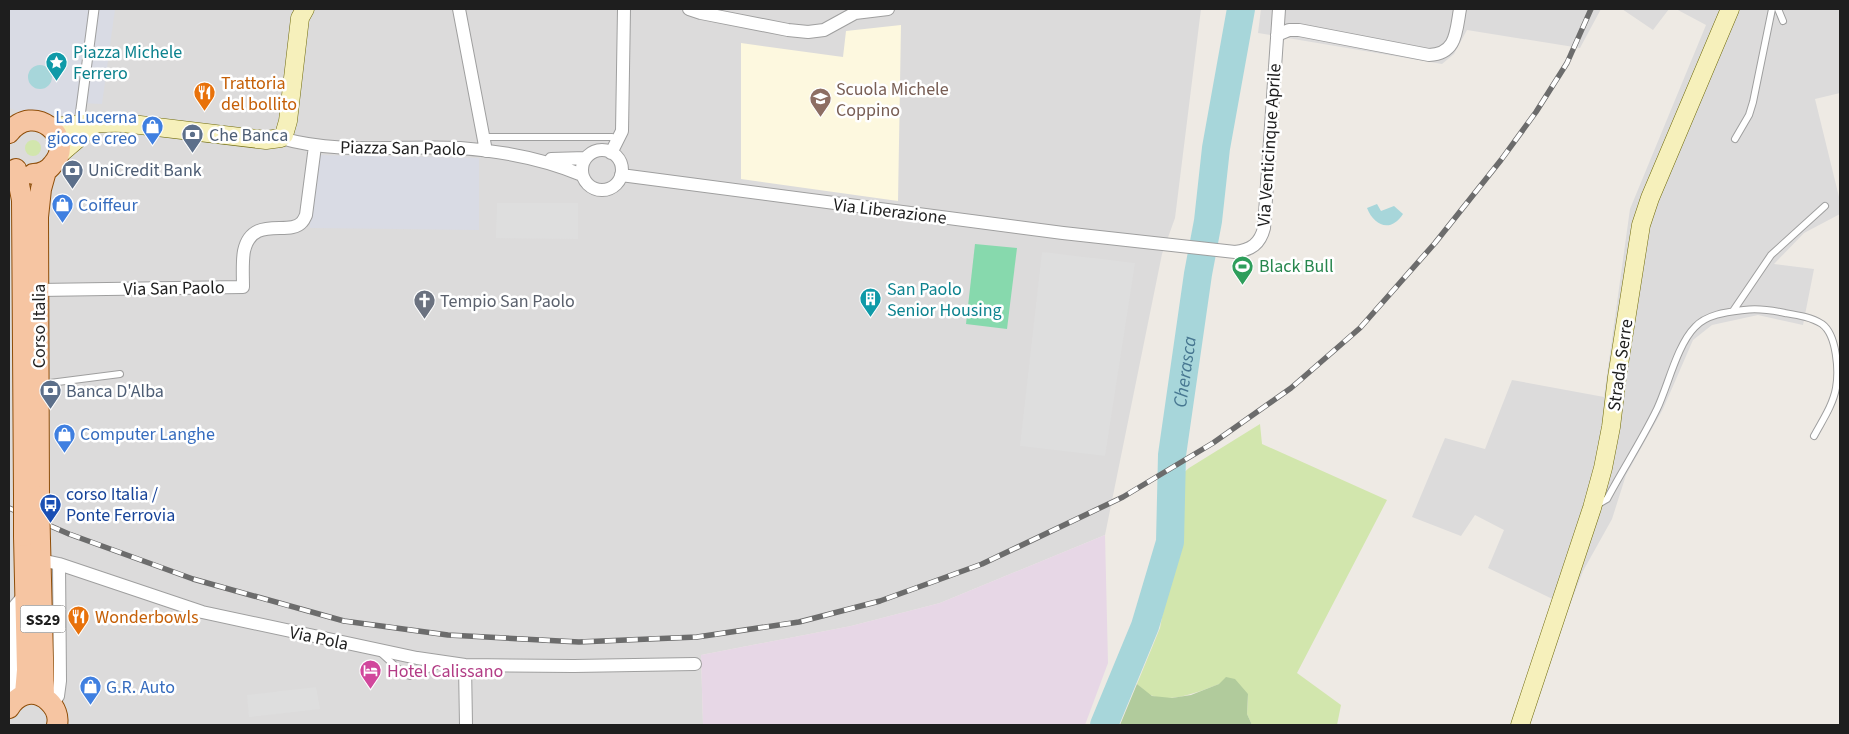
<svg xmlns="http://www.w3.org/2000/svg" width="1849" height="734" viewBox="0 0 1849 734" font-family="'Source Sans 3',sans-serif">
<rect width="100%" height="100%" fill="#eeeae4"/>
<!-- residential -->
<path fill="#dcdbdb" d="M9,9H1201L1175,218L1162,254L1105,535L940,603L851,626L701,655L703,725H9Z
M1261,9H1601L1580,48L1467,30L1454,54L1442,64L1258,33Z
M1622,9H1669L1653,30Z
M1676,9H1840V93L1815,99L1840,201V214L1804,233L1774,264L1814,269L1803,325L1758,315L1712,325L1693,340L1663,409L1626,475L1612,519L1583,571L1569,607L1488,568L1504,530L1475,515L1461,536L1412,517L1445,438L1485,449L1512,380L1604,397L1630,209L1706,25Z"/>
<!-- industrial -->
<path fill="#e7d7e6" d="M1105,535L1108,663L1085,725H703L701,655L851,626L940,603Z"/>
<!-- education -->
<path fill="#fdf8df" d="M901,25L898,201L741,179V43L843,57L846,31Z"/>
<!-- grass -->
<path fill="#d2e6ad" d="M25 148a8 8 0 1 1 16 0a8 8 0 1 1-16 0Z
M1260,424L1262,444L1387,500L1297,673L1341,705L1337,725H1252L1247,714L1248,694L1219,684C1201,691 1173,703 1153,696C1147,695 1141,687 1137,684L1160,628L1167,589L1181,475L1189,468Z"/>
<!-- forest -->
<path fill="#b1cb9c" d="M1226,677L1235,679L1248,694L1247,714L1252,725H1120L1137,684L1152,696L1172,698L1191,695L1219,684Z"/>
<!-- pitch -->
<path fill="#87d9ad" d="M975,244L1017,248L1007,329L966,324Z"/>
<!-- parking -->
<path fill="#dedede" d="M497,203H578V239L496,238Z
M1042,252L1135,263L1105,456L1020,446Z
M316,687L320,709L249,717L247,695Z"/>
<!-- plaza -->
<path fill="#d9dbe4" d="M9,9H115L102,104L80,103L78,112L76,115L52,117L23,113L9,108Z
M313,155L479,158V230L310,228L308,197Z"/>
<!-- water -->
<path fill="#a7d6da" d="M28 77a12 12 0 1 1 24 0a12 12 0 1 1-24 0Z
M1377,204L1381,211L1394,206L1403,214C1391,233 1374,226 1367,208Z"/>
<g fill="none" stroke-linecap="round" stroke-linejoin="round">
<!-- river -->
<path stroke="#a7d6da" stroke-width="28" id="s1" d="M1104,725L1145,626L1170,542L1172,455L1198,274L1208,221L1216,148L1241,9"/>
<defs>
<path id="service" d="M1778,9L1783,21
M483,137H612L616,143
M1735,139L1749,115L1753,102L1772,9
M1733,311L1771,255L1825,206
M42,384L120,374
M1595,506L1607,499C1623,469 1642,440 1657,409C1668,386 1677,345 1695,327C1707,314 1728,312 1744,310C1759,308 1771,310 1785,313C1797,315 1811,317 1822,324C1837,335 1839,371 1836,388C1833,405 1822,421 1814,436
M381,653L404,674L410,676L441,664"/>
<path id="pedestrian" d="M79,124L94,9"/>
<path id="minor" d="M459,9L486,151
M689,9L701,13L788,30L808,32L824,30L855,13L888,9
M1277,35L1289,30H1299L1429,55C1457,54 1456,31 1460,9
M281,138C339,155 400,145 460,148C501,151 544,159 582,175
M582 170a20 20 0 1 1 40 0a20 20 0 1 1-40 0Z
M611,153L622,131L624,9
M551,159L586,158
M621,175L1063,233L1235,252C1251,250 1260,244 1264,228L1279,9
M39,290L243,287C243,276 242,262 244,251C252,214 290,237 302,222C304,220 305,217 306,215L315,146
M41,560L59,564L202,612L417,658L465,665L574,666L695,664
M465,665L466,725
M13,702L15,606L25,594
M52,704L58,696L60,681L59,564"/>
<path id="secondary" d="M50,127C75,125 99,122 123,123L266,140L281,138L284,135L288,121L300,18L305,9
M59,155L95,124
M1520,725L1592,508L1603,468L1611,427L1617,377L1641,225L1650,198L1730,9"/>
<path id="primary" d="M9,133C33,101 77,137 53,164C48,171 41,174 33,174
M16,169L22,200L24,495
M39,496L38,217L41,189L46,171
M24,536L27,670L25,694
M40,541L44,697
M9,708C12,703 18,697 24,695C42,689 61,708 57,725"/>
</defs>
<!-- service casing -->
<use href="#service" stroke="#9f9f9f" stroke-width="8"/>
<!-- pedestrian casing -->
<use href="#pedestrian" stroke="#9f9f9f" stroke-width="11"/>
<!-- minor casing -->
<use href="#minor" stroke="#9f9f9f" stroke-width="14"/>
<!-- secondary casing -->
<use href="#secondary" stroke="#6f6a0b" stroke-width="19"/>
<!-- primary casing -->
<use href="#primary" stroke="#8f4e09" stroke-width="22"/>
<!-- service -->
<use href="#service" stroke="#fff" stroke-width="6"/>
<!-- pedestrian -->
<use href="#pedestrian" stroke="#fff" stroke-width="9"/>
<!-- minor -->
<use href="#minor" stroke="#fff" stroke-width="12"/>
<!-- secondary -->
<use href="#secondary" stroke="#f6f0bb" stroke-width="18"/>
<!-- primary -->
<use href="#primary" stroke="#f6c5a2" stroke-width="20"/>
<defs>
<path id="rail" d="M9,508L69,534L193,579L344,621L448,635L579,642L697,637L799,622L880,601L982,564L1123,497L1213,443L1291,388L1360,328L1435,243L1501,160L1536,112L1567,63L1591,9"/>
</defs>
<!-- rail casing -->
<use href="#rail" stroke="#6c6c6c" stroke-width="5.5"/>
<!-- rail -->
<use href="#rail" stroke="#fff" stroke-width="4" stroke-dasharray="11" stroke-linecap="butt"/>
<defs>
<path id="primary-bridge" d="M39,496L40,541
M24,536V495"/>
</defs>
<!-- primary-bridge casing -->
<use href="#primary-bridge" stroke="#8f4e09" stroke-width="22" stroke-linecap="butt"/>
<!-- primary-bridge -->
<use href="#primary-bridge" stroke="#f6c5a2" stroke-width="20"/>
</g>
<!-- icons -->
<defs>
<symbol id="sight-pin" viewBox="-11 -11 22 30"><path d="M0 17L-7.5 6A9.5 9.5 0 1 1 7.5 6Z" fill="#0f9aa8" stroke="#fff"/><path d="M0-6L1.8-2.2L6-1.7L2.9 1.2L3.7 5.4L0 3.3L-3.7 5.4L-2.9 1.2L-6-1.7L-1.8-2.2Z" fill="#fff"/></symbol>
<symbol id="restaurant-pin" viewBox="-11 -11 22 30"><path d="M0 17L-7.5 6A9.5 9.5 0 1 1 7.5 6Z" fill="#e8710a" stroke="#fff"/><path d="M-5-6h1v4h1v-4h1v4h1v-4h1v5L-1.5 .5V6h-2V.5L-5-1ZM5-6V6H3V1.5H1.5Q1.5-4 5-6Z" fill="#fff"/></symbol>
<symbol id="school-pin" viewBox="-11 -11 22 30"><path d="M0 17L-7.5 6A9.5 9.5 0 1 1 7.5 6Z" fill="#8d6e63" stroke="#fff"/><path d="M0-5L7-2L0 1L-7-2ZM-4 1L0 2.5L4 1V4Q0 6-4 4Z" fill="#fff"/></symbol>
<symbol id="shop-pin" viewBox="-11 -11 22 30"><path d="M0 17L-7.5 6A9.5 9.5 0 1 1 7.5 6Z" fill="#3f7fe0" stroke="#fff"/><path d="M-5-2.5h2.3a2.7 3.5 0 0 1 5.4 0H5L5.5 6h-11ZM-1.5-2.5h3a1.5 2.3 0 0 0-3 0Z" fill="#fff"/></symbol>
<symbol id="bank-pin" viewBox="-11 -11 22 30"><path d="M0 17L-7.5 6A9.5 9.5 0 1 1 7.5 6Z" fill="#5c6f8a" stroke="#fff"/><path d="M-6-4H6V4H-6ZM0-2.3a2.3 2.3 0 1 0 0 4.6a2.3 2.3 0 1 0 0-4.6Z" fill="#fff"/></symbol>
<symbol id="stadium-pin" viewBox="-11 -11 22 30"><path d="M0 17L-7.5 6A9.5 9.5 0 1 1 7.5 6Z" fill="#2e9e5b" stroke="#fff"/><path d="M0-5a6.5 5 0 1 0 0 10a6.5 5 0 1 0 0-10ZM-3.5-1.8h7v3.6h-7Z" fill="#fff"/></symbol>
<symbol id="building-pin" viewBox="-11 -11 22 30"><path d="M0 17L-7.5 6A9.5 9.5 0 1 1 7.5 6Z" fill="#0f9aa8" stroke="#fff"/><path d="M-4-6H4V6H1V3H-1V6H-4ZM-2.5-4.3h1.7v1.8h-1.7ZM.8-4.3h1.7v1.8H.8ZM-2.5-1h1.7V.8h-1.7ZM.8-1h1.7V.8H.8Z" fill="#fff"/></symbol>
<symbol id="church-pin" viewBox="-11 -11 22 30"><path d="M0 17L-7.5 6A9.5 9.5 0 1 1 7.5 6Z" fill="#6b7280" stroke="#fff"/><path d="M-1.2-6h2.4v3.5h3.3v2.4h-3.3V6h-2.4V-.1h-3.3v-2.4h3.3Z" fill="#fff"/></symbol>
<symbol id="bus-pin" viewBox="-11 -11 22 30"><path d="M0 17L-7.5 6A9.5 9.5 0 1 1 7.5 6Z" fill="#1a4fb4" stroke="#fff"/><path d="M-5-6H5V4H4V6H2V4H-2V6H-4V4H-5ZM-3.5-4V0h7V-4ZM-3.5 1.2v1.5H-2V1.2ZM2 1.2v1.5H3.5V1.2Z" fill="#fff"/></symbol>
<symbol id="hotel-pin" viewBox="-11 -11 22 30"><path d="M0 17L-7.5 6A9.5 9.5 0 1 1 7.5 6Z" fill="#d1479c" stroke="#fff"/><path d="M-6-4.5h1.5V1H6V5H4.5V3h-9V5H-6ZM-4 0a1.8 1.8 0 1 1 3.6 0ZM.5 0V-2.5h3Q6-2.5 6 0Z" fill="#fff"/></symbol>
</defs>
<g fill-rule="evenodd">
<use href="#sight-pin" x="44" y="50" width="25" height="34"/>
<use href="#restaurant-pin" x="192" y="80" width="25" height="34"/>
<use href="#school-pin" x="808" y="86" width="25" height="34"/>
<use href="#shop-pin" x="140" y="114" width="25" height="34"/>
<use href="#bank-pin" x="180" y="122" width="25" height="34"/>
<use href="#bank-pin" x="60" y="158" width="25" height="34"/>
<use href="#shop-pin" x="50" y="192" width="25" height="34"/>
<use href="#stadium-pin" x="1230" y="254" width="25" height="34"/>
<use href="#building-pin" x="858" y="286" width="25" height="34"/>
<use href="#church-pin" x="412" y="288" width="25" height="34"/>
<use href="#bank-pin" x="38" y="378" width="25" height="34"/>
<use href="#shop-pin" x="52" y="422" width="25" height="34"/>
<use href="#bus-pin" x="38" y="492" width="25" height="34"/>
<use href="#restaurant-pin" x="66" y="604" width="25" height="34"/>
<use href="#hotel-pin" x="358" y="658" width="25" height="34"/>
<use href="#shop-pin" x="78" y="674" width="25" height="34"/>
</g>
<g text-anchor="middle" stroke-width="5" stroke-linejoin="round" paint-order="stroke">
<!-- shield labels -->
<rect fill="#fff" stroke="#626262" stroke-width="1" x="20.5" y="605.5" width="45" height="27" rx="4"/>
<g font-size="16" font-weight="bold" fill="#1e1e1e">
<text x="43" y="625">SS29</text>
</g>
<!-- culture labels -->
<g font-size="18" fill="#0d838f" stroke="#fff" text-anchor="start">
<text x="73" y="58">Piazza Michele<tspan x="73" dy="21">Ferrero</tspan></text>
<text x="887" y="295">San Paolo<tspan x="887" dy="21">Senior Housing</tspan></text>
</g>
<!-- food labels -->
<g font-size="18" fill="#c56008" stroke="#fff" text-anchor="start">
<text x="221" y="89">Trattoria<tspan x="221" dy="21">del bollito</tspan></text>
<text x="95" y="623">Wonderbowls</text>
</g>
<!-- education labels -->
<g font-size="18" fill="#785e54" stroke="#fff" text-anchor="start">
<text x="836" y="95">Scuola Michele<tspan x="836" dy="21">Coppino</tspan></text>
</g>
<!-- shop labels -->
<g font-size="18" fill="#366cbe" stroke="#fff" text-anchor="start">
<text x="137" y="123" text-anchor="end">La Lucerna<tspan x="137" dy="21">gioco e creo</tspan></text>
<text x="78" y="211">Coiffeur</text>
<text x="80" y="440">Computer Langhe</text>
<text x="106" y="693">G.R. Auto</text>
</g>
<!-- service labels -->
<g font-size="18" fill="#4e5e75" stroke="#fff" text-anchor="start">
<text x="209" y="141">Che Banca</text>
<text x="88" y="176">UniCredit Bank</text>
<text x="66" y="397">Banca D'Alba</text>
</g>
<!-- street labels -->
<g font-size="18" fill="#1e1e1e" stroke="#fff">
<text transform="translate(1269 145) rotate(-86)" y="6">Via Venticinque Aprile</text>
<text transform="translate(403 148) rotate(1)" y="6">Piazza San Paolo</text>
<text transform="translate(890 211) rotate(7)" y="6">Via Liberazione</text>
<text transform="translate(174 288) rotate(-1)" y="6">Via San Paolo</text>
<text transform="translate(39 326) rotate(-90)" y="6">Corso Italia</text>
<text transform="translate(1620 365) rotate(-82)" y="6">Strada Serre</text>
<text transform="translate(319 638) rotate(12)" y="6">Via Pola</text>
</g>
<!-- leisure labels -->
<g font-size="18" fill="#27864d" stroke="#fff" text-anchor="start">
<text x="1259" y="272">Black Bull</text>
</g>
<!-- worship labels -->
<g font-size="18" fill="#5b616d" stroke="#fff" text-anchor="start">
<text x="440" y="307">Tempio San Paolo</text>
</g>
<!-- transit labels -->
<g font-size="18" fill="#164399" stroke="#fff" text-anchor="start">
<text x="66" y="500">corso Italia /<tspan x="66" dy="21">Ponte Ferrovia</tspan></text>
</g>
<!-- hotel labels -->
<g font-size="18" fill="#b23c85" stroke="#fff" text-anchor="start">
<text x="387" y="677">Hotel Calissano</text>
</g>
<!-- water labels -->
<g font-size="19" font-style="italic" fill="#477791" stroke="#fff">
<text dy="7" stroke="none"><textPath href="#s1" startOffset="366">Cherasca</textPath></text>
</g>
</g>
<!-- border -->
<rect width="1849" height="734" fill="none" stroke="#1e1e1e" stroke-width="20"/>
</svg>
